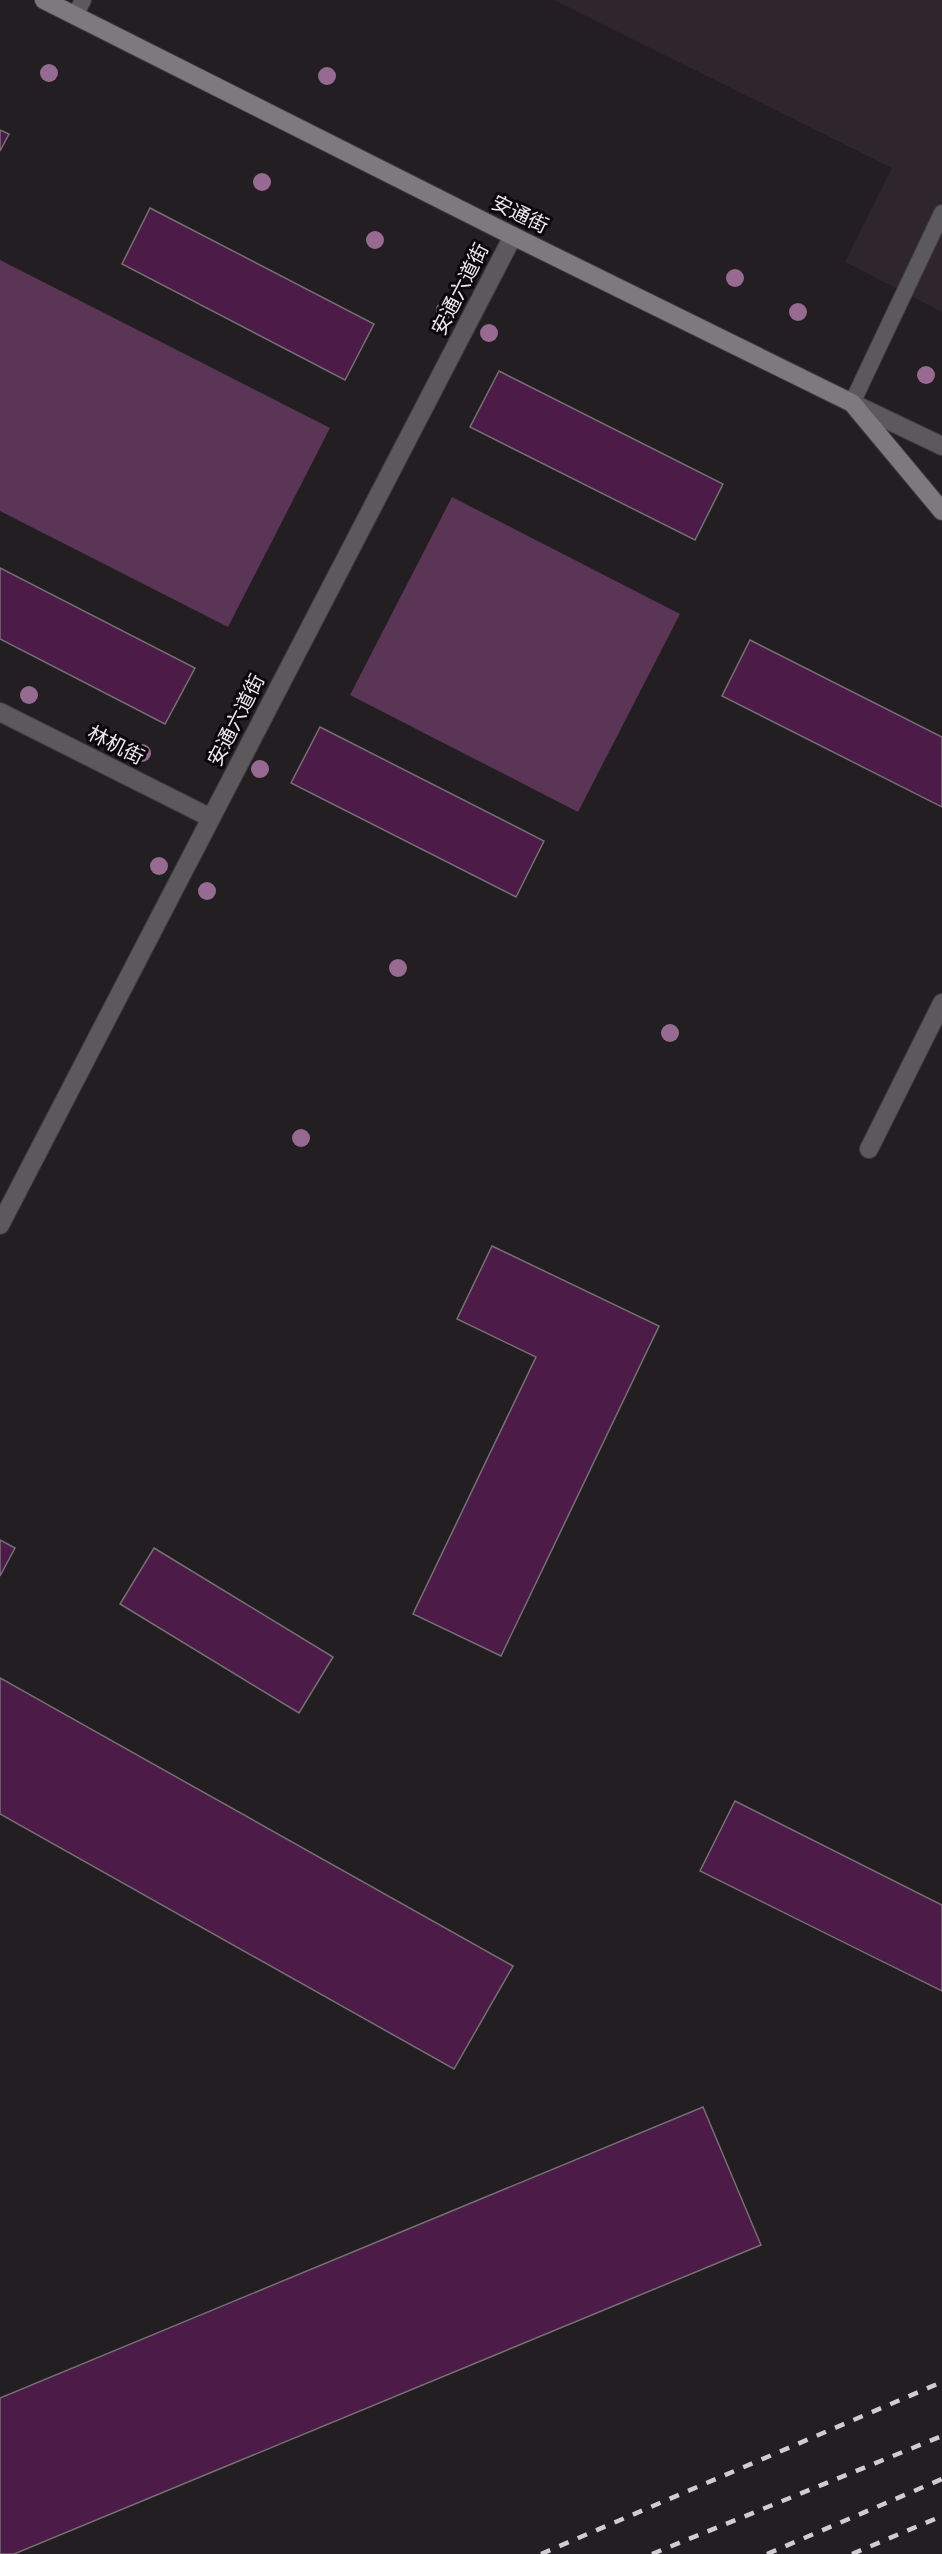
<svg xmlns="http://www.w3.org/2000/svg" width="942" height="2554" viewBox="0 0 942 2554" font-family="'IBM Plex Sans','Noto Sans SC',sans-serif">
<rect width="100%" height="100%" fill="#221e21"/>
<!-- built -->
<path fill="#2e252d" d="M554,0H942V312L845,262L892,168Z"/>
<!-- green -->
<path fill="#5b3556" d="M0,260L330,428L228,627L0,511Z
M452,497L680,614L578,812L350,695Z"/>
<!-- building -->
<path fill="#4c1b48" stroke="#757074" stroke-width="1.5" d="M0,130L9,134L0,151Z
M150,208L374,324L345,380L122,264Z
M499,371L723,484L695,540L470,427Z
M0,568L195,668L165,724L0,639Z
M750,640L942,737V807L722,696Z
M320,727L544,841L516,897L291,783Z
M492,1246L659,1326L501,1656L413,1614L536,1357L457,1319Z
M0,1540L15,1548L0,1576Z
M154,1548L333,1657L299,1713L120,1604Z
M0,1678L513,1966L454,2069L0,1814Z
M735,1801L942,1905V1991L700,1871Z
M703,2107L761,2245L14,2554H0V2398Z"/>
<g fill="none" stroke-linecap="round" stroke-linejoin="round">
<defs>
<path id="lane" d="M75,16L83,0
M852,403L942,213"/>
<path id="street" d="M852,403L942,446
M0,712L211,818
M869,1149L942,1003
M0,1225L513,236"/>
<path id="secondary" d="M44,0L513,236L852,403L942,511"/>
</defs>
<!-- lane casing -->
<use href="#lane" stroke="#3e3b3e" stroke-width="18"/>
<!-- street casing -->
<use href="#street" stroke="#3e3b3e" stroke-width="20"/>
<!-- secondary casing -->
<use href="#secondary" stroke="#3e3b3e" stroke-width="20"/>
<!-- lane -->
<use href="#lane" stroke="#5b595b" stroke-width="16"/>
<!-- street -->
<use href="#street" stroke="#5b595b" stroke-width="18"/>
<!-- secondary -->
<use href="#secondary" stroke="#7d7a7d" stroke-width="18"/>
<!-- rail -->
<path stroke="#d0cccf" stroke-width="4.5" stroke-dasharray="10 10" stroke-linecap="butt" d="M541,2554L942,2382
M652,2554L942,2436
M767,2554L942,2479
M852,2554L942,2516"/>
</g>
<!-- trees -->
<g fill="#976a91">
<circle cx="49" cy="73" r="9"/>
<circle cx="327" cy="76" r="9"/>
<circle cx="262" cy="182" r="9"/>
<circle cx="375" cy="240" r="9"/>
<circle cx="735" cy="278" r="9"/>
<circle cx="445" cy="310" r="9"/>
<circle cx="798" cy="312" r="9"/>
<circle cx="489" cy="333" r="9"/>
<circle cx="926" cy="375" r="9"/>
<circle cx="29" cy="695" r="9"/>
<circle cx="221" cy="747" r="9"/>
<circle cx="142" cy="753" r="9"/>
<circle cx="260" cy="769" r="9"/>
<circle cx="159" cy="866" r="9"/>
<circle cx="207" cy="891" r="9"/>
<circle cx="398" cy="968" r="9"/>
<circle cx="670" cy="1033" r="9"/>
<circle cx="301" cy="1138" r="9"/>
</g>
<g text-anchor="middle" stroke-width="6" stroke-linejoin="round" paint-order="stroke">
<!-- street labels -->
<g font-size="20" fill="#edeaed" stroke="#0a080a">
<text transform="translate(520 214) rotate(26)" y="7">安通街</text>
<text transform="translate(460 289) rotate(-63)" y="7">安通六道街</text>
<text transform="translate(236 720) rotate(-63)" y="7">安通六道街</text>
<text transform="translate(116 745) rotate(27)" y="7">林机街</text>
</g>
</g>
</svg>
